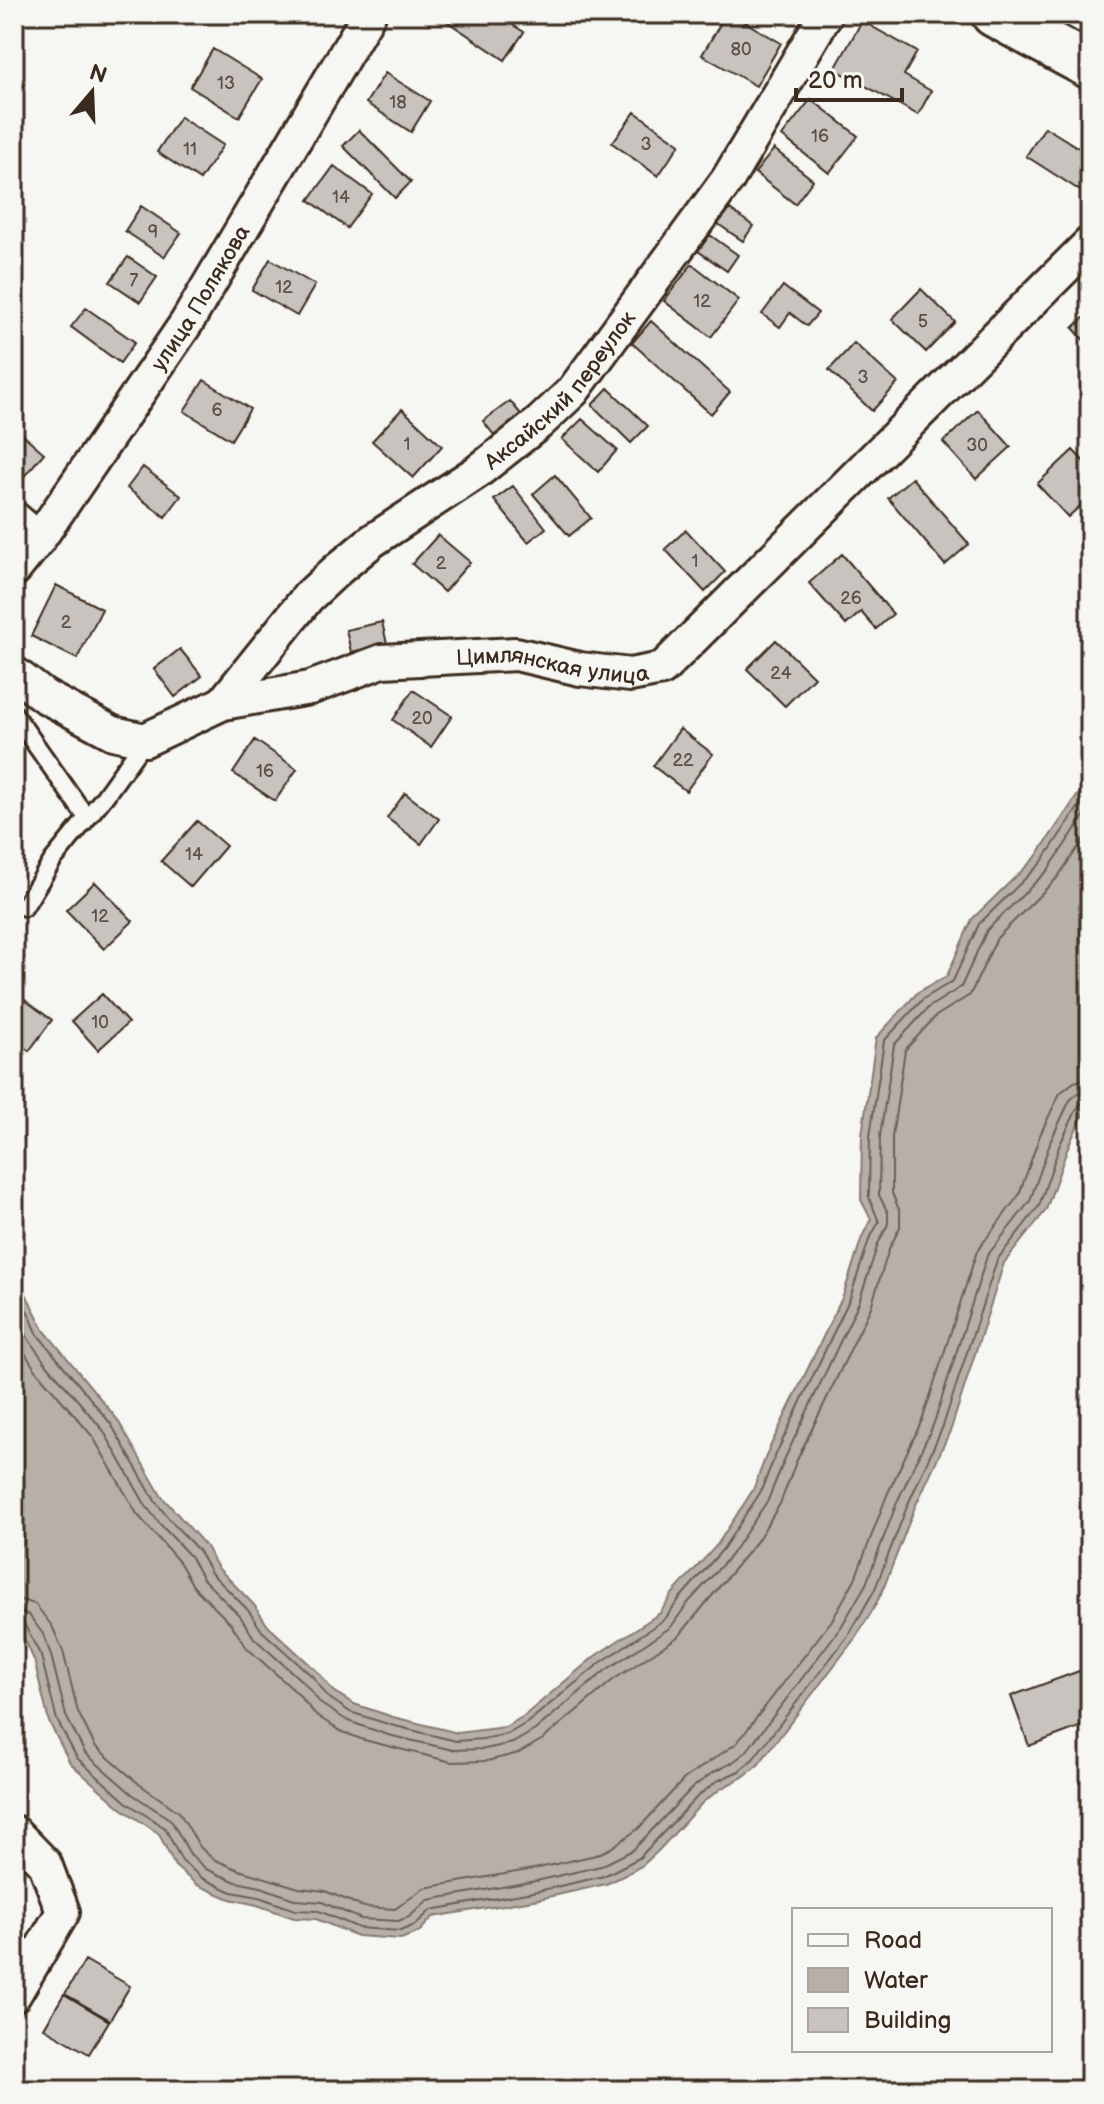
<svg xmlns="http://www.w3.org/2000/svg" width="1104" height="2104" viewBox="0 0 1104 2104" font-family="'Balsamiq Sans',sans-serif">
<rect width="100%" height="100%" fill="#f6f6f2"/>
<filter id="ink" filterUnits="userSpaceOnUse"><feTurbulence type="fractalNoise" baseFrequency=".0125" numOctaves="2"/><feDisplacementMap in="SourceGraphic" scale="16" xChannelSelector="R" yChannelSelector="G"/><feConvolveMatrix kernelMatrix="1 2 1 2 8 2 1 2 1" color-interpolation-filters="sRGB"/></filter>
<g filter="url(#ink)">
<!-- water -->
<path fill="#b6b0a9" stroke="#857a71" stroke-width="2" d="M1090,777V1106L1085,1110L1068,1147L1046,1210L1004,1263L951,1429L915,1507L882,1592L871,1613L856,1637L758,1765L743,1777L722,1788L703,1802L659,1850L643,1865L625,1875L606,1884L539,1899L433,1917L419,1932L401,1939L357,1936L316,1919L294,1918L257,1905L230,1899L197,1885L175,1866L159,1834L121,1808L70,1763L49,1722L34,1660L26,1642L14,1623V1270L44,1330L117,1419L162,1497L205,1545L218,1568L254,1605L268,1626L318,1672L333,1691L354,1704L393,1717L458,1733L505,1727L524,1716L595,1656L660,1613L673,1593L717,1545L753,1490L768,1451L843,1296L862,1237L871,1219L861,1200L862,1135L876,1038L918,992L947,976L972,919L1035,858Z"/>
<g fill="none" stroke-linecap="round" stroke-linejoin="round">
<!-- shore -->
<path stroke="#6c6056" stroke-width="2" d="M14,1291L28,1312L38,1335L111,1424L155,1501L169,1519L198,1550L211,1573L248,1610L262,1631L313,1677L328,1697L350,1712L391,1725L456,1741L483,1739L508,1734L528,1722L600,1663L665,1619L680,1598L723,1549L760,1493L776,1454L850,1298L869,1240L879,1222L869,1197L870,1136L884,1041L923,999L953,981L979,924L1041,863L1090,790
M14,1309L29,1340L44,1361L103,1430L146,1506L161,1525L190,1556L203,1579L240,1616L254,1638L305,1684L321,1704L348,1721L388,1735L453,1750L485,1749L513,1743L535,1730L606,1670L671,1627L687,1604L731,1555L768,1500L785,1458L859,1302L878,1244L888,1224V1213L879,1195L880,1136L894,1045L929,1007L961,987L987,930L1048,870L1090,807
M14,1336L35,1369L93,1437L137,1514L180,1563L193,1586L231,1624L247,1648L296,1692L316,1715L340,1731L364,1740L452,1762L487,1761L519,1753L543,1739L613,1680L679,1636L757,1541L780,1504L796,1462L871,1307L889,1249L900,1227V1212L892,1193V1137L905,1050L936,1016L970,995L997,938L1057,878L1090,830
M14,1598L35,1604L52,1626L63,1651L78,1712L95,1746L139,1784L179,1812L200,1847L213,1859L239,1870L299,1888L325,1891L364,1907L395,1909L424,1888L534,1869L596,1855L611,1848L638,1829L684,1779L737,1743L832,1620L855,1579L887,1495L923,1418L977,1251L1019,1195L1040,1135L1060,1093L1074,1082L1090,1078
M14,1610L29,1615L43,1634L51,1655L66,1716L85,1753L132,1794L171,1820L190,1854L206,1869L236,1882L261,1887L297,1900L322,1902L361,1919L398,1921L409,1917L428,1900L536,1881L601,1866L633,1850L692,1788L712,1773L733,1762L746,1752L841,1627L866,1584L898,1500L934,1423L987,1256L1030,1201L1051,1140L1070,1100L1079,1092L1090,1090
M14,1620L23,1622L41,1656L57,1720L77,1758L126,1802L165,1828L182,1861L202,1878L232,1892L259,1897L295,1910L319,1911L359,1928L400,1931L415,1925L431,1910L538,1891L604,1876L639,1858L698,1796L717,1781L739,1771L753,1759L850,1633L875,1589L908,1504L943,1426L997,1260L1039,1206L1060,1144L1078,1107L1084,1101L1090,1100"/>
</g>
<!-- building -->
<path fill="#c8c3be" stroke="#3b2a1e" stroke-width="2" d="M436,14H504L502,18L524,32L505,60Z
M726,14H731L781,43L756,86L702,55Z
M862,21L917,52L904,75L931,91L918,115L835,69Z
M213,49L262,79L239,117L190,87Z
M385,73L430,101L411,132L366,103Z
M811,99L858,136L829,173L782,136Z
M635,112L680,144L658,176L612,143Z
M180,117L223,145L200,180L157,152Z
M1045,127L1090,155V180L1082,192L1026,156Z
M359,130L411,182L395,198L343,146Z
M774,149L813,180L795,204L755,173Z
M334,166L372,194L347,228L309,200Z
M141,206L181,233L164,257L125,231Z
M730,209L753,226L743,241L718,224Z
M710,235L738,255L727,271L698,251Z
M128,257L157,277L140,302L110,282Z
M270,259L315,285L297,316L252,290Z
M692,264L739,300L711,337L664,301Z
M783,286L818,313L807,326L790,313L780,327L762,314Z
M921,289L955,322L926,352L892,319Z
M86,308L135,342L120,363L71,327Z
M1090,312V347L1073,328Z
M651,321L730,392L711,414L632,343Z
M854,343L898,383L872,411L829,370Z
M204,380L250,409L231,440L184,411Z
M608,388L648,426L631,443L592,405Z
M510,401L525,419L498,440L483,421Z
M402,409L442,446L413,478L372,441Z
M978,410L1011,447L976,479L943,442Z
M582,419L617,450L598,472L562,439Z
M14,427L44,453L22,479L14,473Z
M1073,450L1090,468V497L1068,517L1037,484Z
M143,467L181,496L165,517L127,488Z
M555,475L591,518L569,536L533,494Z
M912,478L969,544L945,565L888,498Z
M513,486L546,528L528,542L494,500Z
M686,530L725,572L705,592L665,549Z
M438,535L470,562L444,592L412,564Z
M842,554L893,614L876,629L861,612L846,625L809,583Z
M56,585L102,609L77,659L31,636Z
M382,622L387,644L351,652L346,630Z
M776,640L814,677L785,706L747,669Z
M180,649L202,676L175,697L154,669Z
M413,690L452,716L431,747L393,720Z
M680,729L713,754L686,791L653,766Z
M255,740L297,769L275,801L233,773Z
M405,793L439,819L421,844L387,818Z
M197,821L226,846L191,887L161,861Z
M95,882L133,921L104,949L66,910Z
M14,992L52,1020L29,1051L14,1040Z
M102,994L128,1023L98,1050L72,1021Z
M1090,1667V1723L1029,1746L1011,1696Z
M85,1960L130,1986L110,2020L65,1994Z
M64,1994L109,2021L89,2054L44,2028Z"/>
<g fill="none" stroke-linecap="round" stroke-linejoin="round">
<defs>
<path id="lane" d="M14,714L87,818
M24,907L53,860L105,796L145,740"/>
<g id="street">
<path d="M14,518L39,539"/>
<path id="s1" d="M14,570L39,539L187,322L369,14"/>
<path id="s2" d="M14,673L44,696L113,733L145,740L223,703L310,688L382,661L516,654L580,669L630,675L662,669L1090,243"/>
<path id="s3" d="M223,703L308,597L337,570L372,541L477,472L539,423L573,391L728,179L826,14"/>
<path d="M14,1832L45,1864L63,1912L14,1995"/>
</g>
<path id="secondary" d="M994,14L1090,66"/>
</defs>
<!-- lane casing -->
<use href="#lane" stroke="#3b2a1e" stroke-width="22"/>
<!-- street casing -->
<use href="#street" stroke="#3b2a1e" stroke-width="38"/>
<!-- secondary casing -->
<use href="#secondary" stroke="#3b2a1e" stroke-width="50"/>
<!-- lane -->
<use href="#lane" stroke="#f6f6f2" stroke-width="16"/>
<!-- street -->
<use href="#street" stroke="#f6f6f2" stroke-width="32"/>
<!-- secondary -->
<use href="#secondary" stroke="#f6f6f2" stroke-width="44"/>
</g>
</g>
<g text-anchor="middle" stroke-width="6" stroke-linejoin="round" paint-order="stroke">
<!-- number labels -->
<g font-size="18" fill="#5e5046">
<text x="741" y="55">80</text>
<text x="226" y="89">13</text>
<text x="398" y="108">18</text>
<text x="820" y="142">16</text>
<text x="646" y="150">3</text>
<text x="190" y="155">11</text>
<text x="341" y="203">14</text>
<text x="153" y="238">9</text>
<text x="134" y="286">7</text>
<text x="284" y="293">12</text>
<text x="702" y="307">12</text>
<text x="923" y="327">5</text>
<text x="863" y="383">3</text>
<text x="217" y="416">6</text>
<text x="407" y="450">1</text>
<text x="977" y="451">30</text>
<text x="695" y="567">1</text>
<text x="441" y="569">2</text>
<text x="851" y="604">26</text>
<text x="66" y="628">2</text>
<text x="781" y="679">24</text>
<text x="422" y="724">20</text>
<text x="683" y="766">22</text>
<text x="265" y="777">16</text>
<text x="194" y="860">14</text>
<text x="100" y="922">12</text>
<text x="100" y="1028">10</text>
</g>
<!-- street labels -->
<g font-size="22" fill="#3b2a1e" stroke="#f6f6f2">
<text dy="8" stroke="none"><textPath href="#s1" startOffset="330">улица Полякова</textPath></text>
<text dy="8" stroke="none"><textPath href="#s3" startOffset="464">Аксайский переулок</textPath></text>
<text dy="8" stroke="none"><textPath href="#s2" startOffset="572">Цимлянская улица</textPath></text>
</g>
</g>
<!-- margin -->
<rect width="1104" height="2104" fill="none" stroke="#f6f6f2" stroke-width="48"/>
<rect x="24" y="24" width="1056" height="2056" fill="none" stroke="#3b2a1e" stroke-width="3" filter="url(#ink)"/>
<!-- legend -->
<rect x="792" y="1908" width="260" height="144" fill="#f6f6f2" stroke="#aba49d" stroke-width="2"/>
<rect x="808" y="1934" width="40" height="12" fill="#f6f6f2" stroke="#aba49d" stroke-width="2"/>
<text x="864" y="1948" font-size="24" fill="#3b2a1e">Road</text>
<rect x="808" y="1968" width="40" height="24" fill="#b6b0a9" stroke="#aba49d" stroke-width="2"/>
<text x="864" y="1988" font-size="24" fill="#3b2a1e">Water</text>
<rect x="808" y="2008" width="40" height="24" fill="#c8c3be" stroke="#aba49d" stroke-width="2"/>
<text x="864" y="2028" font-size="24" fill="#3b2a1e">Building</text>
<!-- north arrow -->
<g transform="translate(92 92) rotate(19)" stroke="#f6f6f2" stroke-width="6" paint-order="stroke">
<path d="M0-6L14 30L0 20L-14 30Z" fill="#3b2a1e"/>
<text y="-12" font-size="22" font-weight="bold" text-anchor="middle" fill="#3b2a1e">N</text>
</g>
<!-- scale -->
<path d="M796 88v12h106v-12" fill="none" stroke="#3b2a1e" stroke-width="4"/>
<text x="808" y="88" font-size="24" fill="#3b2a1e" stroke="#f6f6f2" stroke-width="6" paint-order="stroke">20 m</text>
</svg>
